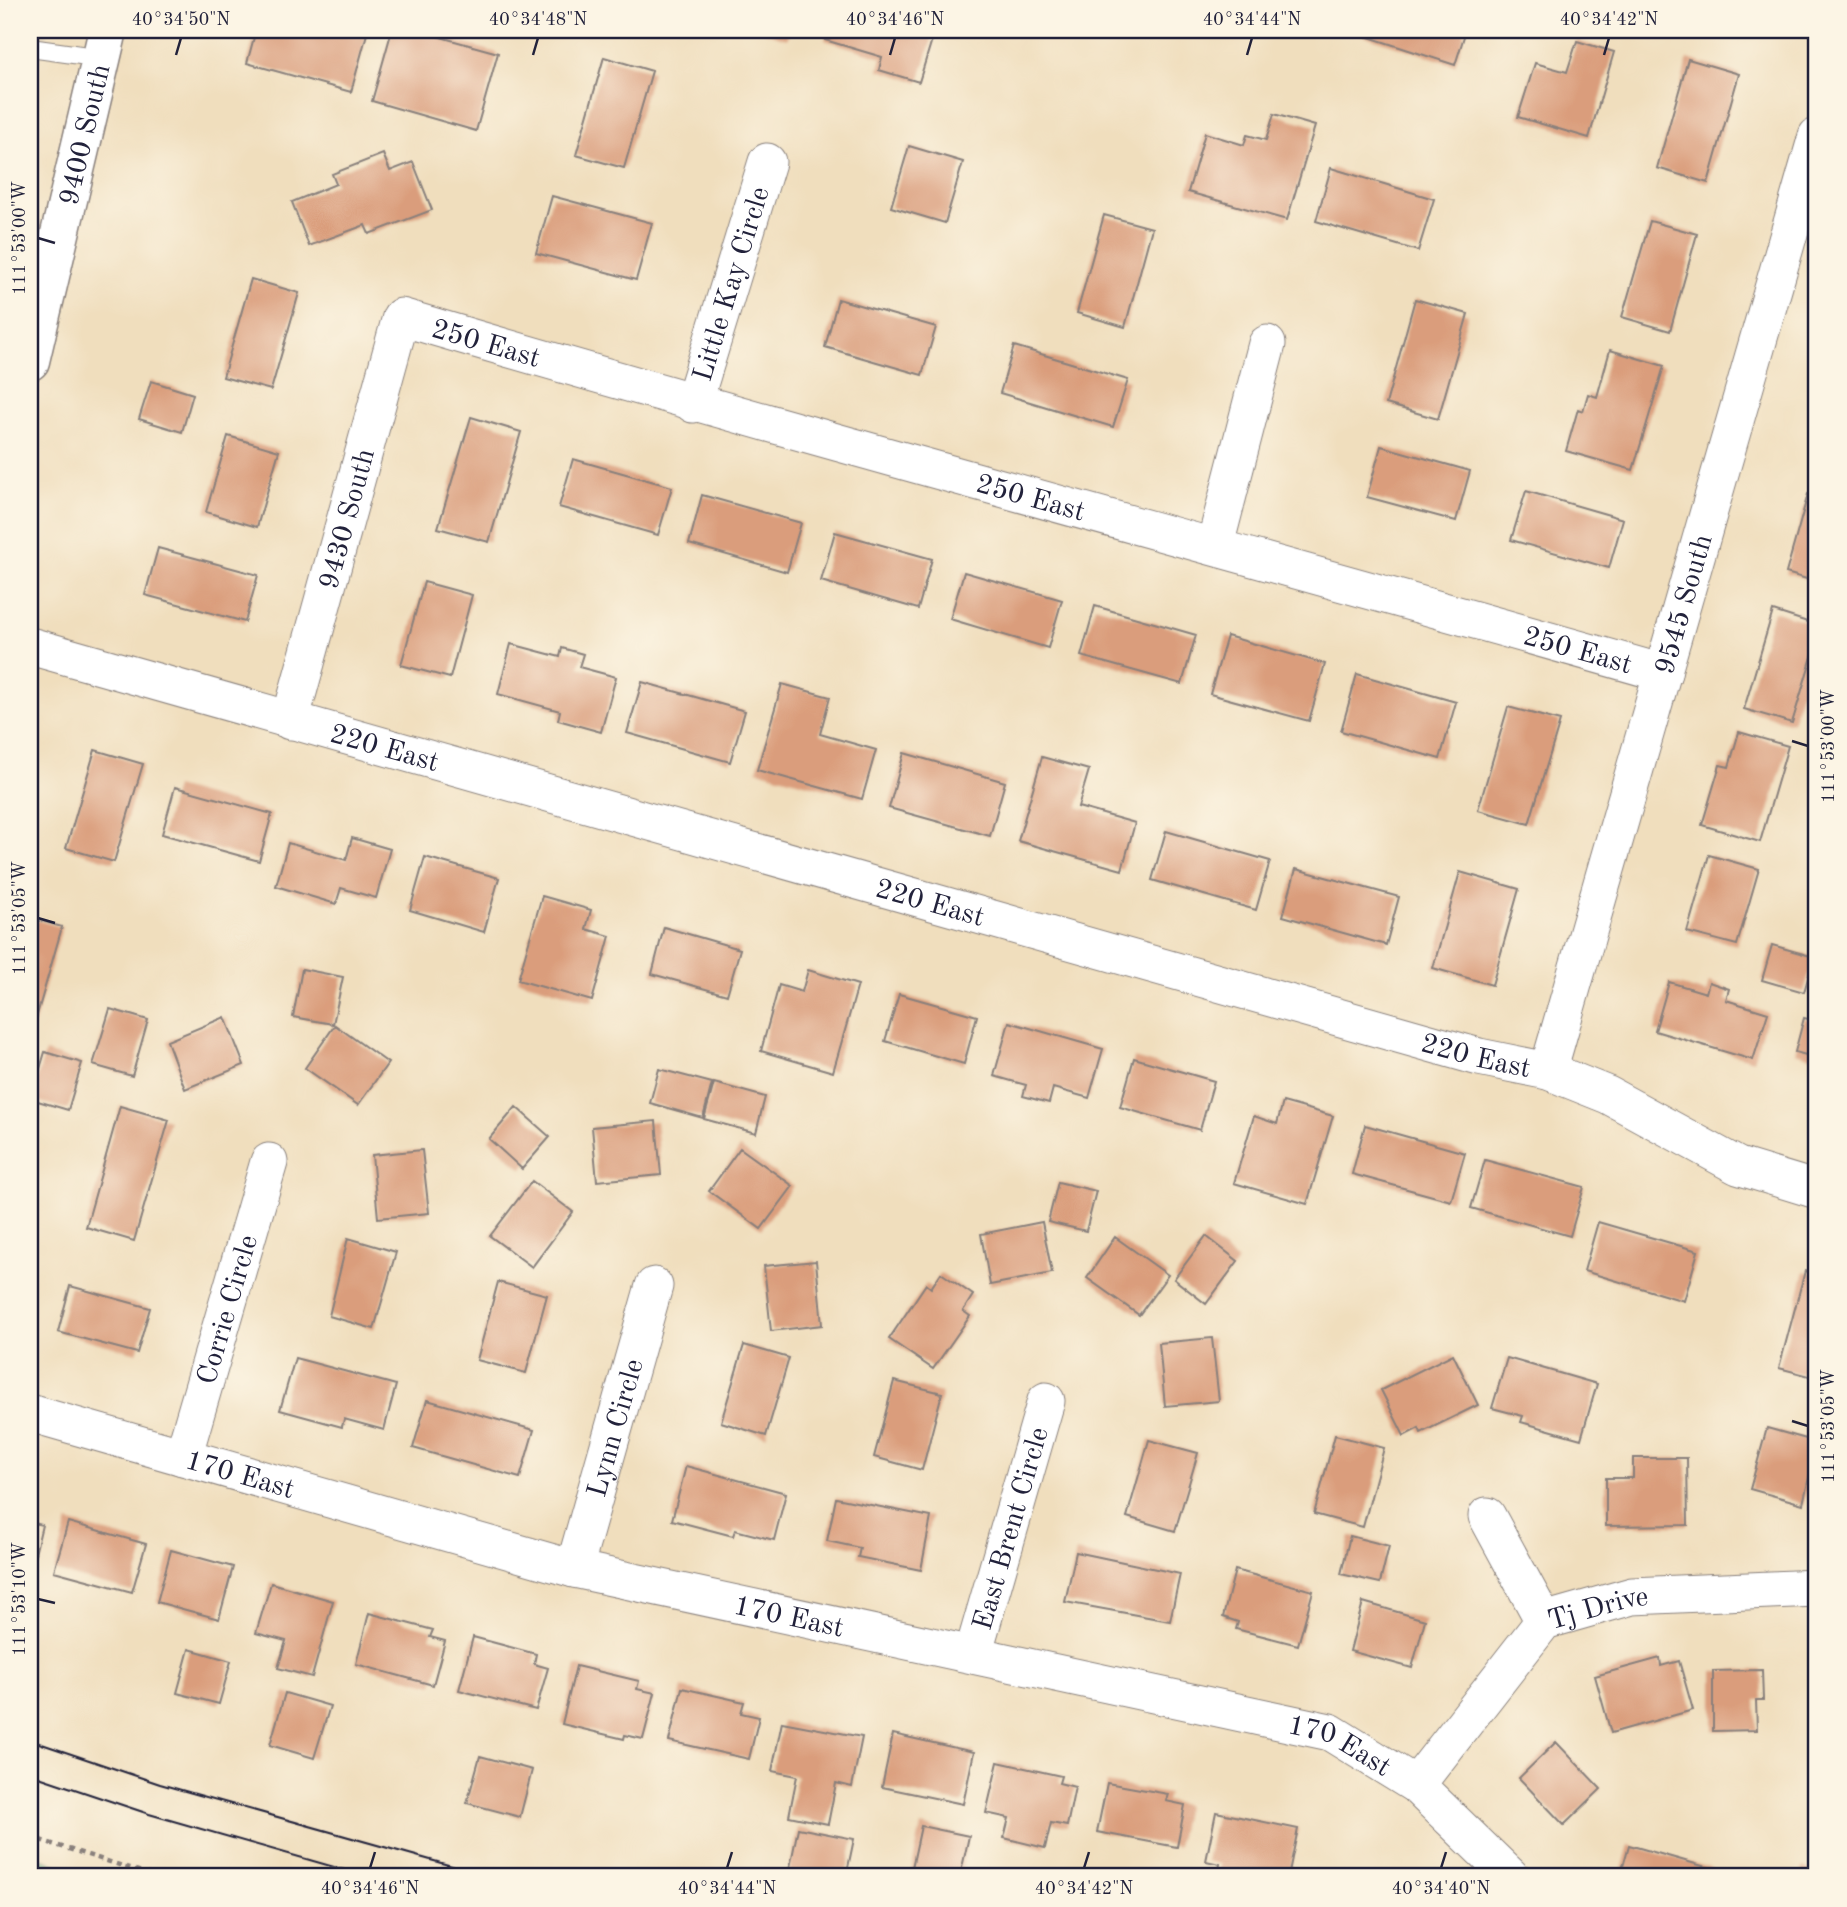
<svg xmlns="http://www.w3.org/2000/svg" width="1847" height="1907" viewBox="0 0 1847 1907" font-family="'Old Standard TT',serif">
<rect width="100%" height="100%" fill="#fcf5e5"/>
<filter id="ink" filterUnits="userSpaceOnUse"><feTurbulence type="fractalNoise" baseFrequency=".0143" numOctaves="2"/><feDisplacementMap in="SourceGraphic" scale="14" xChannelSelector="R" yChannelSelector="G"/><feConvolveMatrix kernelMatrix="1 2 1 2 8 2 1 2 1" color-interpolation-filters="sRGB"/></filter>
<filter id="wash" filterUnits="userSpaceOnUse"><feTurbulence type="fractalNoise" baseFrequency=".00686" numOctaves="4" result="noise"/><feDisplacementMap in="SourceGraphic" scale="28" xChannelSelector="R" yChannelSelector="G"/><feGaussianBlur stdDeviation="1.57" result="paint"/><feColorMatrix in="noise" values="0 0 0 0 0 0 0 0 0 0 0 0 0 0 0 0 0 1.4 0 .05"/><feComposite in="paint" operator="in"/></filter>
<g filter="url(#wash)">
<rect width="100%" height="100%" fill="#f0debd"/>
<!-- built -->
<path fill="#e2d1b5" d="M30,30H48L30,98Z"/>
<!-- green -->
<path fill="#80ce8e" stroke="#517864" stroke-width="2" d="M30,1856L98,1877H47L30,1872Z"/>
<g id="blocks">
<!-- building -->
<path fill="#da9d7b" d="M256,30H368L351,92L247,63Z
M392,30H415L498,53L476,131L372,101Z
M759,30H790L787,39Z
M828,30H923L934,33L919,82L879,70L882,57L825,40Z
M1347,30H1466L1455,65Z
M1577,41L1614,52L1589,138L1518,117L1535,63L1567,72Z
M604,57L652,71L624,168L576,155Z
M1688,59L1739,74L1708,183L1657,168Z
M1274,114L1315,126L1287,220L1188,192L1205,133L1244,145L1247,135L1266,140Z
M909,146L963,162L945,223L891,207Z
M383,154L390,171L413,162L432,210L369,234L365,225L309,246L292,202L336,184L332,174Z
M1331,168L1434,199L1418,251L1316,221Z
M552,196L652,223L636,280L536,253Z
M1104,215L1152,228L1125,327L1077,313Z
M1650,221L1697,234L1670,331L1622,317Z
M251,279L299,293L271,390L223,377Z
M838,299L936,327L922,375L825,347Z
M1415,299L1468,314L1438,419L1386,404Z
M1014,346L1128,380L1113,427L1000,393Z
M1610,350L1664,366L1633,470L1566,451L1578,409L1583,411L1588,394L1597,397Z
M151,381L193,394L182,432L139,419Z
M471,417L521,432L489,542L438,528Z
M228,436L279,451L257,527L206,512Z
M1381,446L1470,471L1456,521L1367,497Z
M573,459L672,487L658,535L559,507Z
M1526,491L1623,519L1609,568L1511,540Z
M1808,494L1817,497V582L1786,573Z
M702,495L801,523L787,572L689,544Z
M835,532L932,559L918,609L821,581Z
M158,548L258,575L245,622L145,595Z
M964,572L1062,600L1048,648L950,619Z
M424,582L472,595L450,678L401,665Z
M1095,606L1196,635L1182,684L1081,656Z
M1773,611L1817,625V640L1792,723L1744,709Z
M1227,636L1325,664L1309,721L1210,694Z
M511,644L560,657L562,648L583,654L579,667L616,677L601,732L558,720L560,711L498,694Z
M1357,674L1456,702L1440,759L1341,731Z
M642,682L745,711L730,762L627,733Z
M782,684L830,697L820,734L876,750L862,799L757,770Z
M1508,707L1560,721L1529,824L1478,810Z
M1739,732L1788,746L1760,842L1702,825L1720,765L1729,767Z
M95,750L143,764L114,862L66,848Z
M904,753L1005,782L990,836L889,808Z
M1042,757L1089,770L1078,807L1135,823L1122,870L1018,841Z
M175,787L272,814L259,861L162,834Z
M1166,831L1270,861L1256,910L1152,880Z
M352,838L390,849L376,898L341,888L336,904L276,886L288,843L346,860Z
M1709,855L1759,869L1737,945L1687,932Z
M425,857L499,878L484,932L410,910Z
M1296,869L1399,897L1386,945L1283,916Z
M1460,872L1519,889L1492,985L1433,968Z
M542,896L591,910L586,929L610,936L592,1001L518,980Z
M30,918L62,927L33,1029L30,1028Z
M664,927L740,949L727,995L652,974Z
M1772,945L1814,957L1804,992L1762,980Z
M302,969L343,977L333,1024L293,1017Z
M808,970L858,985L833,1072L761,1051L779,985L802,992Z
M1669,982L1706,993L1709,982L1729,989L1726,1000L1768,1013L1753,1060L1655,1031Z
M899,994L977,1016L964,1064L885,1041Z
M110,1009L148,1020L132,1076L93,1065Z
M225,1017L244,1065L185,1089L167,1041Z
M1804,1018L1817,1021V1058L1795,1052Z
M1009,1022L1103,1049L1089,1098L1053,1088L1049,1103L1023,1096L1026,1085L994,1076Z
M335,1025L388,1063L358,1105L305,1068Z
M45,1052L82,1063L68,1110L31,1099Z
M1134,1058L1214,1081L1200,1130L1120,1107Z
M659,1069L712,1083L703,1118L650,1103Z
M714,1083L765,1097L756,1133L704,1119Z
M1283,1102L1333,1116L1307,1204L1234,1183L1254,1116L1277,1124Z
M120,1106L169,1120L134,1241L86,1227Z
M516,1107L550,1137L522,1169L489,1139Z
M656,1121L661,1175L597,1181L592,1127Z
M1365,1125L1465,1153L1451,1201L1352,1174Z
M740,1148L793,1186L761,1229L709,1191Z
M422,1150L429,1213L378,1218L372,1155Z
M1485,1160L1584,1187L1570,1236L1471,1208Z
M532,1181L573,1212L532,1267L490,1236Z
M1058,1182L1096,1191L1086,1231L1048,1222Z
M1042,1222L1052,1273L990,1285L981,1234Z
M1598,1222L1698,1251L1684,1301L1584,1271Z
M1206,1236L1238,1261L1206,1304L1174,1279Z
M1115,1237L1168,1275L1139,1315L1087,1278Z
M348,1238L396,1252L374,1329L329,1316Z
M816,1261L822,1325L771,1331L764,1266Z
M1805,1271L1817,1274V1378L1779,1368Z
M941,1273L973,1295L963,1311L970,1316L933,1369L889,1339L926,1284L931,1288Z
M498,1282L547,1295L526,1373L477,1360Z
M70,1286L150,1308L137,1353L58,1332Z
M1212,1338L1219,1401L1165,1406L1159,1343Z
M744,1345L789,1358L766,1436L721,1422Z
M1453,1354L1478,1405L1421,1433L1419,1428L1404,1436L1381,1390Z
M295,1358L396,1385L384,1430L344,1419L342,1427L280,1410Z
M1507,1358L1597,1384L1581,1439L1521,1422L1523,1416L1492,1408Z
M894,1381L942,1393L922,1470L874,1457Z
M427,1400L534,1430L520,1478L413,1448Z
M1767,1428L1817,1442L1803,1504L1750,1489Z
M1335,1435L1384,1448L1363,1527L1314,1514Z
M1149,1440L1198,1453L1175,1531L1127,1517Z
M1633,1458H1687L1688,1525L1606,1526V1478H1633Z
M686,1466L786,1493L774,1540L735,1530L733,1536L672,1520Z
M836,1498L931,1517L921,1570L858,1557L860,1548L827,1541Z
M30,1522L42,1525L31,1571H30Z
M68,1522L146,1544L132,1592L54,1571Z
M1350,1536L1389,1546L1380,1583L1341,1574Z
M171,1550L233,1567L219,1619L157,1602Z
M1076,1552L1180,1574L1170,1621L1065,1602Z
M1235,1570L1313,1591L1298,1645L1236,1629L1238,1622L1223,1617Z
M271,1583L333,1601L312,1677L278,1668L286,1641L256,1633Z
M1363,1602L1425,1620L1412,1668L1350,1651Z
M369,1613L433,1630L430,1637L445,1641L433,1685L356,1664Z
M473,1637L536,1654L534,1664L548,1668L536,1710L459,1690Z
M189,1649L231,1661L219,1704L177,1693Z
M1660,1658L1661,1666L1679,1661L1693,1710L1611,1733L1595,1676Z
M576,1666L639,1681L637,1689L655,1693L643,1739L625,1735L624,1739L562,1724Z
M1762,1670L1763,1700H1756L1757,1730L1713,1731V1671Z
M682,1688L744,1702L741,1713L759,1717L749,1759L669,1741Z
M285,1693L330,1706L314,1758L270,1745Z
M782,1722L862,1737L852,1787L836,1783L828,1824L789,1816L797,1776L772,1771Z
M893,1734L974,1752L963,1804L882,1787Z
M1556,1742L1601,1789L1564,1825L1519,1778Z
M480,1756L532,1770L520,1817L467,1803Z
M998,1762L1061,1776L1059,1783L1075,1787L1067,1826L1051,1823L1045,1848L1004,1838L1009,1818L986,1813Z
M1107,1783L1168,1794L1166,1801L1185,1805L1177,1847L1097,1832Z
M1216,1812L1298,1829L1288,1877L1252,1874V1877H1218L1220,1864L1206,1861Z
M921,1826L969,1836L960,1877H910Z
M798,1828L854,1839L846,1877H788Z
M1629,1845L1713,1869L1710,1877H1620Z
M1803,1867L1817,1872V1877H1800Z"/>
</g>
</g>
<g filter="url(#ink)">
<use href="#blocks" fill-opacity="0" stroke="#89807c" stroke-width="2"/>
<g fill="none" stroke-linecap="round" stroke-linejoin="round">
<defs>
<path id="service" d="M30,48L102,58"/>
<g id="minor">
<path id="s1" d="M693,404L767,162"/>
<path d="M1215,545L1267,344"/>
<path id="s2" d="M30,646L1479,1057L1548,1071L1608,1095L1738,1166L1817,1190"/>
<path id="s3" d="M290,721L401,317C820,441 1243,553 1663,673"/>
<path id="s4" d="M1548,1071L1817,136"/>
<path id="s5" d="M30,1413L574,1569L1330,1732L1416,1785L1511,1877"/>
<path id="s6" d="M183,1457L269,1162"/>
<path d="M1487,1516L1544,1621"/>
<path id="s7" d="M574,1569L654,1286"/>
<path id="s8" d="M973,1654L1046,1401"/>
<path id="s9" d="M1416,1785L1544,1621L1632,1596L1817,1588"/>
</g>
<g id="tertiary">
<path id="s10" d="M30,361L108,30"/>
</g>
</defs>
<!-- service casing -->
<use href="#service" stroke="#89807c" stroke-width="20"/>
<!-- minor casing -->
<use href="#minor" stroke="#89807c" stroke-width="39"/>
<!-- tertiary casing -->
<use href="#tertiary" stroke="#89807c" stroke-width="41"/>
<!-- path -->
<path stroke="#89807c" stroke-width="4.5" stroke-dasharray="5 5" stroke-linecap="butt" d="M30,1837L158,1877"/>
<!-- service -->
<use href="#service" stroke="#fff" stroke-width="18"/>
<!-- minor -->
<use href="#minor" stroke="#fff" stroke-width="37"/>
<!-- tertiary -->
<use href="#tertiary" stroke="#fff" stroke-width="38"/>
<!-- tram -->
<path stroke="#22223b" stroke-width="2" d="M30,1740L160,1784L491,1877
M30,1774L149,1814L369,1877"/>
</g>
</g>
<!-- ticks -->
<path fill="none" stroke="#22223b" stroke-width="2.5" d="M176,55L181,38M533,55L538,38M890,55L895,38M1247,55L1252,38M1604,55L1609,38M38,238L55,243M1792,741L1808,746M38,918L55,923M1792,1421L1808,1426M38,1599L55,1603M370,1868L375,1852M727,1868L732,1852M1084,1868L1089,1852M1441,1868L1446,1852"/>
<g text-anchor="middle" stroke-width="5" stroke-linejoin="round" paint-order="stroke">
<!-- street labels -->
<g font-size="28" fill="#22223b" stroke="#fcf5e5">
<text dy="10" stroke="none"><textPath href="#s10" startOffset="233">9400 South</textPath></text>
<text dy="10" stroke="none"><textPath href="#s1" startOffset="126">Little Kay Circle</textPath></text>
<text dy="10" stroke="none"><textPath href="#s3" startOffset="508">250 East</textPath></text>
<text dy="10" stroke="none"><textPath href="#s3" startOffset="1074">250 East</textPath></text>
<text dy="10" stroke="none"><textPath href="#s3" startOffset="210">9430 South</textPath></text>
<text dy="10" stroke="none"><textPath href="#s4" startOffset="486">9545 South</textPath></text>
<text dy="10" stroke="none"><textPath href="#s3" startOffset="1642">250 East</textPath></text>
<text dy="10" stroke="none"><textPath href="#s2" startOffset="369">220 East</textPath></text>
<text dy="10" stroke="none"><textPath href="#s2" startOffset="936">220 East</textPath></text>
<text dy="10" stroke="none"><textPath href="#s2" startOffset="1503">220 East</textPath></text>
<text dy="10" stroke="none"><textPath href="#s6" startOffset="154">Corrie Circle</textPath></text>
<text dy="10" stroke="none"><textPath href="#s7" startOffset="147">Lynn Circle</textPath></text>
<text dy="10" stroke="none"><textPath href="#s5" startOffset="219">170 East</textPath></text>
<text dy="10" stroke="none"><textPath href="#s8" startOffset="131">East Brent Circle</textPath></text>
<text dy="10" stroke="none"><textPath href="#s9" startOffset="264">Tj Drive</textPath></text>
<text dy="10" stroke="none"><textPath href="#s5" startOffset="786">170 East</textPath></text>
<text dy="10" stroke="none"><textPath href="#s5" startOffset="1353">170 East</textPath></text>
</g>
</g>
<!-- margin -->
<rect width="1847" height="1907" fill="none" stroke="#fcf5e5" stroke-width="77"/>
<rect x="38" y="38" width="1770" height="1830" fill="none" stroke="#22223b" stroke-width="2.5"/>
<g font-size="18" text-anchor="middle" fill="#22223b">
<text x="181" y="25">40°34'50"N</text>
<text x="538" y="25">40°34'48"N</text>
<text x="895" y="25">40°34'46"N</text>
<text x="1252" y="25">40°34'44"N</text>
<text x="1609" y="25">40°34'42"N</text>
<text transform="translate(19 238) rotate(-90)" y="6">111°53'00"W</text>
<text transform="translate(1828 746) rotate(-90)" y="6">111°53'00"W</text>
<text transform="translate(19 918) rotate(-90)" y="6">111°53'05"W</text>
<text transform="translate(1828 1426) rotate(-90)" y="6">111°53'05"W</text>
<text transform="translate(19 1599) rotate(-90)" y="6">111°53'10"W</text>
<text x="370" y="1894">40°34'46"N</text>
<text x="727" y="1894">40°34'44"N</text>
<text x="1084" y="1894">40°34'42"N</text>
<text x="1441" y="1894">40°34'40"N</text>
</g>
</svg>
